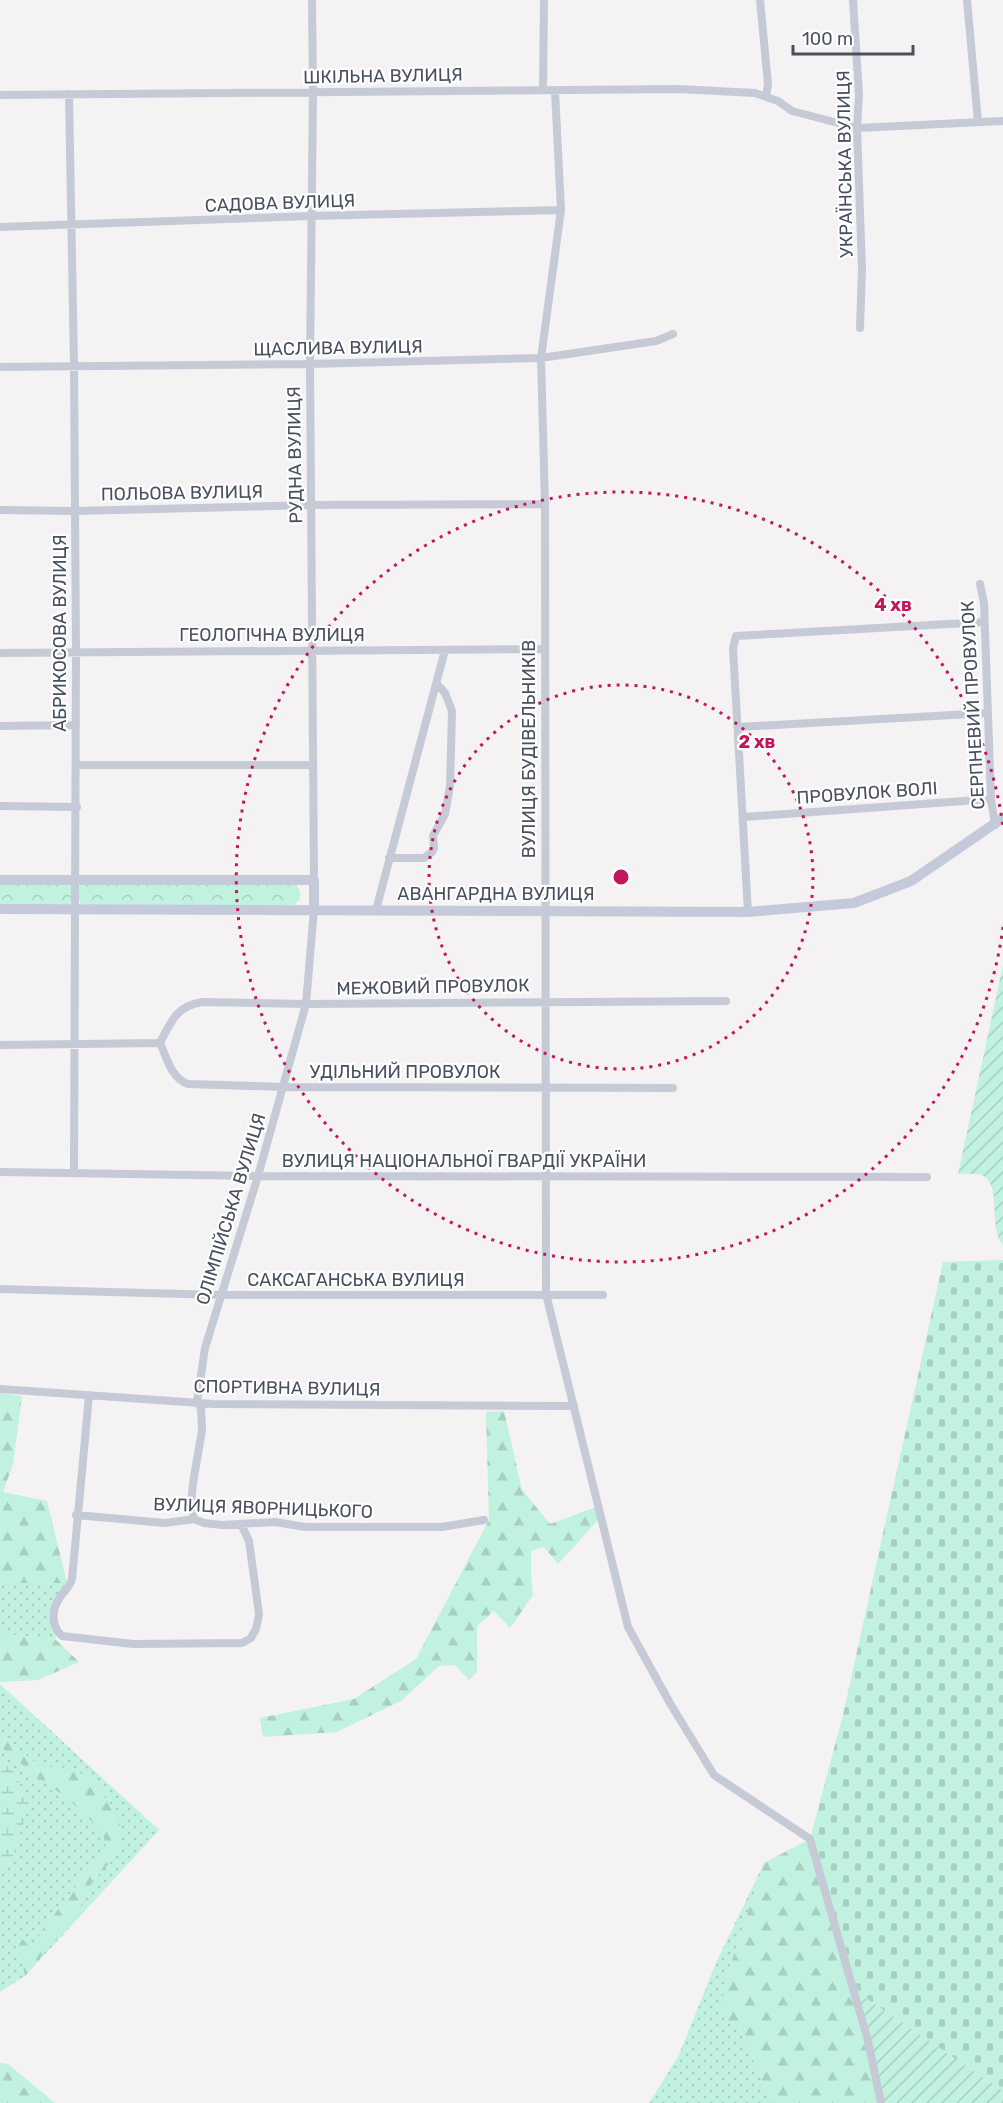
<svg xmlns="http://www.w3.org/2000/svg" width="1003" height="2103" viewBox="0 0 1003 2103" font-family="Rubik,sans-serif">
<defs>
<pattern id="grass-dots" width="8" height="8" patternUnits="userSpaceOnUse" patternTransform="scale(1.5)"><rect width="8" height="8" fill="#c1f1df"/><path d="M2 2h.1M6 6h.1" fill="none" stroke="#a7d0c2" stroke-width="1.8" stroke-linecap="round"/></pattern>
<pattern id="forest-firs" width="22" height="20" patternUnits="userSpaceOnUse" patternTransform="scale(1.5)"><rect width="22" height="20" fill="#c1f1df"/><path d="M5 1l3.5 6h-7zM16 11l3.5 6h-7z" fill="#a7d0c2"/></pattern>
<pattern id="wetland-marsh" width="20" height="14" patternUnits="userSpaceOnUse" patternTransform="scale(1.5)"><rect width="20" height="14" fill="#c1f1df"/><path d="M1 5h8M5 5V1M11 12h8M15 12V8" fill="none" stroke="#a7d0c2"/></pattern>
<pattern id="cemetery-stones" width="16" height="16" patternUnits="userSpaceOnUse" patternTransform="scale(1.5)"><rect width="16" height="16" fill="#c1f1df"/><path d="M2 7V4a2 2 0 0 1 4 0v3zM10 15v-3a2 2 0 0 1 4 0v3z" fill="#a7d0c2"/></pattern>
<pattern id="park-crowns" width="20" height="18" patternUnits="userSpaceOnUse" patternTransform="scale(1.5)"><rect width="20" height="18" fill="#c1f1df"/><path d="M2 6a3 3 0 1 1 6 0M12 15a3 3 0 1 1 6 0" fill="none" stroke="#a7d0c2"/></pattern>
<pattern id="garden-furrows" width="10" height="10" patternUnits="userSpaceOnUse" patternTransform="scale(1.5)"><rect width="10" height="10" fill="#c1f1df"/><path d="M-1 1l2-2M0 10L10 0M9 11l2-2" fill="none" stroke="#a7d0c2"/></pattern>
</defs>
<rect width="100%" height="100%" fill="#f4f2f2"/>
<!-- grass -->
<path fill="url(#grass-dots)" d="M0,1583H67L57,1598V1634L55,1639L0,1634Z
M0,1684L159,1830L25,1976L0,1992V1876L11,1861L16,1773L0,1760Z
M764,1863L725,1982L740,2028L771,2103H649L678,2057L716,1963Z"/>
<!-- forest -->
<path fill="url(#forest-firs)" d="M0,1393L22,1396L13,1464L3,1492L47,1501L67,1583H0Z
M504,1411L522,1490L550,1524L596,1507L598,1520L558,1564L544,1547L531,1551V1576L533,1595L510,1628L494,1611L477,1626V1672L469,1680L455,1665L439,1666L401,1701L336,1732L263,1737L260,1718L354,1699L416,1659L489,1520L486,1412Z
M0,1634L55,1639L79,1662L38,1680L0,1682Z
M0,1734L40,1766L69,1768L96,1780L122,1829L118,1853L91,1884L78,1912L25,1976L21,1955L15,1945L20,1936L31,1949L41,1932L106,1846L102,1831L67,1798L34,1775L0,1746Z
M810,1839L880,2103H771L740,2028L720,2015L725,1982L764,1863Z
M0,2063L8,2064L55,2103H0Z"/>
<!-- wetland -->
<path fill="url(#wetland-marsh)" d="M0,1760L16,1773L28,1809L11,1861L0,1876Z"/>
<!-- cemetery -->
<path fill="url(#cemetery-stones)" d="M1003,1260V2091L851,1988L810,1839L843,1715L943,1262Z"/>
<!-- park -->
<path fill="url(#park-crowns)" d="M0,883L69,884L72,888V901L69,905H0Z
M81,884L296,885L300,891V899L294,905H84L81,904C78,898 77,890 81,884Z"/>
<!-- garden -->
<path fill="url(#garden-furrows)" d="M1003,965V1245C987,1227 1003,1185 982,1175C975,1173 965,1174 958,1174Z
M851,1988L1003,2091V2103H879Z"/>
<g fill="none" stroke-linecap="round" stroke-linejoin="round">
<!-- street -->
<path stroke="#c6cad6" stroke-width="8" d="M312,0L313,92L310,364L314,880
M760,0L768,84L766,96
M853,0L859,95L857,128L862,269L860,328
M967,0L978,122
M543,89L544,0
M555,91L561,210L541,358L545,504L546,1294L628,1627L671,1705L714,1775L810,1839L868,2041L881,2103
M69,94L74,366L76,652L74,1173
M0,95L678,89L755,93L778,101L792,111L857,128L1003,121
M0,227L310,216L561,210
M0,367L310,364L541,358L656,341L673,334
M0,510L75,511L312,505L545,504
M980,584L984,603L991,799L995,825
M0,653L544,649
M0,726L76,725
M738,727L988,713
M76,765H313
M0,806L77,807
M744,817L991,799
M389,858H424L432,852L434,848L433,836L445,814L450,786L452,711L445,693L437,684
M376,910L445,650
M748,912L733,648L736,636L984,622
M160,1043C171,1021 177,1006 202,1002L306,1004L726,1001
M160,1043C167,1058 171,1078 188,1084L284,1087L673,1088
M0,1045L160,1043
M0,1172L258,1176L927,1177
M0,1289L221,1295H603
M0,1389L214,1404L574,1406
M89,1396L72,1579C70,1588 63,1591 59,1599C51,1611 52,1627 62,1636L133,1644L242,1643L251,1638L256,1629L259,1614L249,1541L241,1524
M76,1515L165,1523L194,1519L204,1523L222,1525L275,1522L305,1527H442L484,1520
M194,1519L191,1506L193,1483L202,1430L201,1408L197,1402L205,1348L258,1176L306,1004L314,909"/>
<!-- secondary -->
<path stroke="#c5cadb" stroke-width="10" d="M0,880H314V909
M0,909L748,912L854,903L911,881L1003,818"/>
</g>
<!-- distance rings -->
<g fill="none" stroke="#c2185b" stroke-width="3" stroke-dasharray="3 6">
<circle cx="621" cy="877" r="192"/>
<path d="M1003 927A385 385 0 1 1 1003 827"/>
</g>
<g text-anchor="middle" stroke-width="4.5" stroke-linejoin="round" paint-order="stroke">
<!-- street labels -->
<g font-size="18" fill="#495060" stroke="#fff">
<text transform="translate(383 76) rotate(-1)" y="6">ШКІЛЬНА ВУЛИЦЯ</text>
<text transform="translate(845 164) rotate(-91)" y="6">УКРАЇНСЬКА ВУЛИЦЯ</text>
<text transform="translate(280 203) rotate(-2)" y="6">САДОВА ВУЛИЦЯ</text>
<text transform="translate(338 348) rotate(-1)" y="6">ЩАСЛИВА ВУЛИЦЯ</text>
<text transform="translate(295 455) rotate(-91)" y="6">РУДНА ВУЛИЦЯ</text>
<text transform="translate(182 493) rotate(-1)" y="6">ПОЛЬОВА ВУЛИЦЯ</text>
<text transform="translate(60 633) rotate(-90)" y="6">АБРИКОСОВА ВУЛИЦЯ</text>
<text x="272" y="641">ГЕОЛОГІЧНА ВУЛИЦЯ</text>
<text transform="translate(973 705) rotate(-93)" y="6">СЕРПНЕВИЙ ПРОВУЛОК</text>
<text transform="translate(529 749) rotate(-90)" y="6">ВУЛИЦЯ БУДІВЕЛЬНИКІВ</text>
<text transform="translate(867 793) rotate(-4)" y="6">ПРОВУЛОК ВОЛІ</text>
<text x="496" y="900">АВАНГАРДНА ВУЛИЦЯ</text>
<text transform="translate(433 987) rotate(-1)" y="6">МЕЖОВИЙ ПРОВУЛОК</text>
<text x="405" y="1078">УДІЛЬНИЙ ПРОВУЛОК</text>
<text x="464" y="1167">ВУЛИЦЯ НАЦІОНАЛЬНОЇ ГВАРДІЇ УКРАЇНИ</text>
<text transform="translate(231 1209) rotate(-73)" y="6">ОЛІМПІЙСЬКА ВУЛИЦЯ</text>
<text x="356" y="1286">САКСАГАНСЬКА ВУЛИЦЯ</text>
<text transform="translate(287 1388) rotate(1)" y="6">СПОРТИВНА ВУЛИЦЯ</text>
<text transform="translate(263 1508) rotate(2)" y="6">ВУЛИЦЯ ЯВОРНИЦЬКОГО</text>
</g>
</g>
<circle cx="621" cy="877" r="9" fill="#c2185b" stroke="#fff" stroke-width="3"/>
<g font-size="18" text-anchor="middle" font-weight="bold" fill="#c2185b" stroke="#fff" stroke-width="4.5" stroke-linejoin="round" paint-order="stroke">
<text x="893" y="611">4 хв</text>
<text x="757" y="748">2 хв</text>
</g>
<!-- scale -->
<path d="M793 45v9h120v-9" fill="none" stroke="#495060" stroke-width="3"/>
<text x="802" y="45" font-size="18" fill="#495060" stroke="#ffffff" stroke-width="4.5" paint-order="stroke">100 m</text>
</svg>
